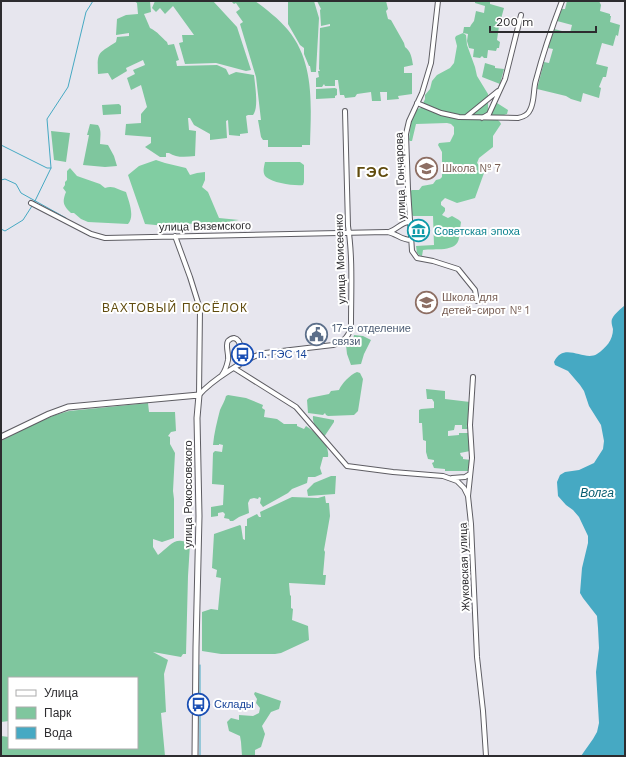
<svg xmlns="http://www.w3.org/2000/svg" width="626" height="757" viewBox="0 0 626 757" font-family="'Work Sans',sans-serif">
<rect width="100%" height="100%" fill="#e7e6ee"/>
<!-- green -->
<path fill="#7fc69e" d="M134,1H150L151,12L144,14L150,28C158,32 161,37 167,42L168,45L174,44L179,60L176,61L177,66L217,65L226,69L229,75L236,72L254,75C255,85 259,108 253,115H248L246,116L248,133L240,134V136L229,135L228,120L226,121L227,138L210,140V134L194,125L190,118H188L189,130L196,131L195,156C186,157 176,158 169,153H166V157H160L145,147L151,143V137L125,135L126,124L141,123V114L147,107L141,85L131,90L127,78L135,74L133,70L145,65L143,60L126,68L127,71L112,80L108,73L98,74C97,51 98,54 116,42L117,37L129,36V33L116,35L117,19L126,15L138,14L137,3Z
M155,1H213L237,27L251,70L246,71L216,63L185,64L179,43L183,42L182,35H194L173,6L165,14L160,8L156,12L152,8Z
M231,1H255C266,9 279,19 288,30C315,63 311,106 310,145H302V147H268V140H263L261,137L258,120H261L256,77L240,24L243,22L236,12L240,9L236,3L234,4Z
M288,1H314L319,18L316,72H311L310,66H309L304,54V48L300,45L288,24Z
M317,1H386L388,9L386,11L388,19L391,20L404,43L405,47C411,51 412,59 413,65L404,67V73H412V94L398,96L399,99L387,100V92H380L381,101H372L371,92L357,94L355,97L345,98L344,95H340L338,80H335V86H325L324,84L322,87H316V78L319,77L318,71H320L319,69L320,28L330,26V24L321,26L320,10L321,9Z
M475,1H490V4L504,8L499,26L497,40L500,42L499,48H497L496,51L488,50L487,58H484L482,56L480,58L473,57L474,49L469,48L467,41L468,34L463,33L464,27H470L471,25L474,21L476,11L484,13L485,6L475,3Z
M567,1H599L601,5L600,11L610,14V16H611L610,22L620,25L618,36L616,35L613,46L602,43L596,64L608,67L606,77H603L599,87L601,88L599,98L583,93L581,102L571,99L566,96L537,89L544,62L549,63L553,49L548,48L554,29L570,33L572,25L557,21L562,9H565Z
M485,63L495,66V68L504,69L500,84L482,77Z
M335,88L337,89V95L335,96V98L316,99V89Z
M119,104L121,106V114L103,115L102,105Z
M90,124L98,125C102,131 100,137 100,144L108,145L114,156L117,166L105,167L83,165L89,135H87Z
M51,131L70,133L66,162L54,160Z
M354,335L363,336L371,340L364,354L361,364L351,365L347,354L346,345H352Z
M357,372L360,373L363,379L358,411L354,415L328,416L326,415L325,413L323,415L308,413L307,400L309,398L329,394L331,391L339,390C342,383 350,375 357,372Z
M426,389L445,391V399L470,402L469,425L466,426L469,427V429H462V425H455L454,430L448,431V436L459,435V433H469L470,451L460,453L461,456L463,457V459L471,460L469,471H445V469L434,468L432,463L434,462V460L428,459L426,452V441L423,440L422,423H419V410L421,409L434,408V402L432,399H427Z
M228,395L246,398L263,405L262,408L265,410L264,417L277,419L284,424H297V426L304,429L306,426C316,433 330,443 328,457H323L320,468L322,474L315,477H308L307,483L292,489L288,493L263,507L260,503L261,498L259,497L258,499L254,498L250,499L248,503L249,513L239,517L233,521H230L229,519L224,518L225,514L223,512L218,513V516L211,517V507L223,505L224,485L212,484L213,453L215,451L222,452L223,445L219,444V445H213C214,433 217,422 220,410C222,405 225,401 226,396Z
M148,403L149,412H175L176,431L171,432L168,436L170,437V444L175,453L173,491L174,499V538L162,542L153,539V547L158,555C170,546 175,535 190,544L188,576L186,654H183L181,657L153,652L168,660L164,674L166,712L161,713L165,756H1V736L9,737V748H137V678H9V721L1,722V441L34,424L55,415L69,411Z
M313,416L334,420V422L324,437C318,431 312,424 313,416Z
M331,476H336L335,494L308,496L307,490L314,483Z
M325,496L326,503H329L330,516L324,550L325,552L323,575H326L325,585L289,583L290,595L291,596V608L293,609L292,620L308,626L309,640L281,653L275,654H221L202,651V612L211,609L218,610L221,578L216,577L217,570L212,568L214,534L240,525L241,526L243,539L245,540V526H247V519L257,514L259,517H261L260,512L292,497L318,498Z
M255,692L281,701L279,709L271,712L262,726L265,734L261,747L255,750V756H242L241,742L240,736L229,731L227,722L231,718L239,720V715L253,716L259,713L260,708L256,703L257,699L254,694Z"/>
<!-- forest -->
<path fill="#81cda2" d="M463,33L466,35L467,45L475,67L477,76L488,94V111L497,103L508,110L507,114L501,116L497,119L500,122L501,124L493,136V147L479,158L477,163L481,167L484,173L475,198L457,203L445,198L441,202V205L445,208V211L442,215L448,218L452,216L459,220L461,222C460,227 460,233 459,238C457,253 434,248 423,250L422,256L419,255L417,253L416,246L434,245L433,216H413L411,213L409,192L412,190H419L422,186L433,184L436,180L440,179L442,177V152L438,145L439,143L450,142L454,134V127L451,124L447,123L416,124L412,141H410L409,140L411,121L416,109L421,108L425,99V95L430,89L432,81L437,75L450,68L454,63L457,46L455,38L456,36Z
M156,160L165,163L186,168L190,175L197,173L205,172V180L202,187L208,192L219,218L239,220L221,223L194,224L182,223L166,226L145,224L128,175L139,166Z
M265,162H300L304,165V182L303,185C294,186 273,183 266,177C262,173 264,167 265,162Z
M70,168L77,176L100,184L105,188C114,185 118,190 126,192C129,202 135,216 128,224L88,222L81,219L74,213H71C63,205 62,202 66,192L63,188L65,185V182L67,180V171Z"/>
<!-- water -->
<path fill="#46a9c3" d="M625,305V756H581L593,739L597,732L599,723L596,672L599,648L598,628L597,616L583,598L580,593L582,568L588,543V536L579,517L573,510L566,505L558,496L557,482L560,475L565,472L579,470L594,463L603,449L604,441L601,425L589,406L584,391L580,385L568,371L555,365L554,362C564,341 584,362 597,354C606,348 613,340 613,329C612,325 611,322 612,319C615,313 621,309 625,305Z"/>
<g fill="none" stroke-linecap="round" stroke-linejoin="round">
<!-- stream -->
<path stroke="#46a9c3" stroke-width="1" d="M1,145L47,168H51
M1,180L5,179L16,184L21,193L66,218
M34,203L51,168L47,119L68,87L86,12L93,1
M1,229L5,231L23,220L32,206
M200,756V665"/>
<defs>
<path id="minor" d="M438,1L431,63L422,93L409,121L406,134L408,189L412,251L417,258L433,261L458,269L475,290L477,301
M417,103L441,113L459,117L518,118C523,117 528,115 530,110C535,101 533,89 536,80C543,53 552,27 562,1
M466,117L498,91
M482,118L489,114L505,79L521,15
M31,203L91,234L105,238L387,232C396,233 401,240 411,240
M389,232C398,229 401,222 410,222
M175,236L190,277L200,309L199,395
M234,368L296,407L347,466L393,472L443,476L457,481L464,488L468,496
M222,375C225,371 227,365 228,360C229,354 225,345 228,341C230,339 232,338 234,338C244,340 240,358 239,365
M473,377L470,425L472,458L468,496L471,524L477,657L483,711L486,756
M199,395C210,382 248,356 265,353L333,345C344,342 350,336 351,325C351,292 353,258 348,226L345,111
M452,478L465,477L470,474"/>
<path id="tertiary" d="M1,437L49,414L68,407L199,395L197,418L199,516L196,647L195,756"/>
</defs>
<!-- minor casing -->
<use href="#minor" stroke="#5e5d63" stroke-width="6"/>
<!-- tertiary casing -->
<use href="#tertiary" stroke="#5e5d63" stroke-width="7"/>
<!-- minor -->
<use href="#minor" stroke="#fff" stroke-width="4"/>
<!-- tertiary -->
<use href="#tertiary" stroke="#fff" stroke-width="5"/>
</g>
<!-- icons -->
<defs>
<symbol id="school-ring" viewBox="-11 -11 22 22"><circle r="9.5" fill="#fff" stroke="#8d6e63" stroke-width="1.5"/><path d="M0-5L7-2L0 1L-7-2ZM-4 1L0 2.5L4 1V4Q0 6-4 4Z" fill="#8d6e63"/></symbol>
<symbol id="museum-ring" viewBox="-11 -11 22 22"><circle r="9.5" fill="#fff" stroke="#0f9aa8" stroke-width="1.5"/><path d="M0-6L6-3V-2H-6V-3ZM-5-1h2V3h-2ZM-1-1h2V3h-2ZM3-1h2V3H3ZM-6 4H6V6H-6Z" fill="#0f9aa8"/></symbol>
<symbol id="civic-ring" viewBox="-11 -11 22 22"><circle r="9.5" fill="#fff" stroke="#5c6f8a" stroke-width="1.5"/><path d="M-.6-6.5H3V-4.5H.6V-3L4-1V1h2V6H-6V1h2V-1L-.6-3ZM-1.2 2.5V6h2.4V2.5Z" fill="#5c6f8a"/></symbol>
<symbol id="bus-ring" viewBox="-11 -11 22 22"><circle r="9.5" fill="#fff" stroke="#1a4fb4" stroke-width="1.5"/><path d="M-5-6H5V4H4V6H2V4H-2V6H-4V4H-5ZM-3.5-4V0h7V-4ZM-3.5 1.2v1.5H-2V1.2ZM2 1.2v1.5H3.5V1.2Z" fill="#1a4fb4"/></symbol>
</defs>
<g fill-rule="evenodd">
<use href="#school-ring" x="414" y="156" width="25" height="25"/>
<use href="#museum-ring" x="406" y="218" width="25" height="25"/>
<use href="#school-ring" x="414" y="290" width="25" height="25"/>
<use href="#civic-ring" x="304" y="322" width="25" height="25"/>
<use href="#bus-ring" x="230" y="342" width="25" height="25"/>
<use href="#bus-ring" x="186" y="692" width="25" height="25"/>
</g>
<g text-anchor="middle" stroke-width="4" stroke-linejoin="round" paint-order="stroke">
<!-- education labels -->
<g font-size="11" fill="#785e54" stroke="#fff" text-anchor="start">
<text x="442" y="172">Школа № 7</text>
<text x="442" y="301">Школа для<tspan x="442" dy="13">детей-сирот № 1</tspan></text>
</g>
<!-- street labels -->
<g font-size="11" fill="#2d2c2f" stroke="#fff">
<text transform="translate(400 176) rotate(-92)" y="4">улица Гончарова</text>
<text transform="translate(205 226) rotate(-1)" y="4">улица Вяземского</text>
<text transform="translate(340 259) rotate(-92)" y="4">улица Моисеенко</text>
<text transform="translate(188 494) rotate(-90)" y="4">улица Рокоссовского</text>
<text transform="translate(464 567) rotate(-92)" y="4">Жуковская улица</text>
</g>
<!-- culture labels -->
<g font-size="11" fill="#0d838f" stroke="#fff" text-anchor="start">
<text x="434" y="235">Советская эпоха</text>
</g>
<!-- service labels -->
<g font-size="11" fill="#4e5e75" stroke="#fff" text-anchor="start">
<text x="332" y="332">17-е отделение<tspan x="332" dy="13">связи</tspan></text>
</g>
<!-- transit labels -->
<g font-size="11" fill="#164399" stroke="#fff" text-anchor="start">
<text x="258" y="358">п. ГЭС 14</text>
<text x="214" y="708">Склады</text>
</g>
<!-- neighbourhood labels -->
<g font-size="12" letter-spacing="1" fill="#614c0e" stroke="#fff">
<text x="175" y="312">ВАХТОВЫЙ ПОСЁЛОК</text>
</g>
<!-- water labels -->
<g font-size="12" font-style="italic" fill="#045b6e" stroke="#fff">
<text x="597" y="497">Волга</text>
</g>
<!-- district labels -->
<g font-size="15" font-weight="bold" letter-spacing="1" fill="#614c0e" stroke="#fff">
<text x="373" y="177">ГЭС</text>
</g>
</g>
<!-- border -->
<rect width="626" height="757" fill="none" stroke="#2d2c2f" stroke-width="4"/>
<!-- legend -->
<rect x="8" y="677" width="130" height="72" fill="#ffffff" stroke="#ababac"/>
<rect x="16" y="690" width="20" height="6" fill="#ffffff" stroke="#ababac"/>
<text x="44" y="697" font-size="12" fill="#2d2c2f">Улица</text>
<rect x="16" y="707" width="20" height="12" fill="#7fc69e" stroke="#ababac"/>
<text x="44" y="717" font-size="12" fill="#2d2c2f">Парк</text>
<rect x="16" y="727" width="20" height="12" fill="#46a9c3" stroke="#ababac"/>
<text x="44" y="737" font-size="12" fill="#2d2c2f">Вода</text>
<!-- scale -->
<path d="M490 26v6h106v-6" fill="none" stroke="#2d2c2f" stroke-width="2"/>
<text x="496" y="26" font-size="12" fill="#2d2c2f" stroke="#ffffff" stroke-width="3" paint-order="stroke">200 m</text>
</svg>
